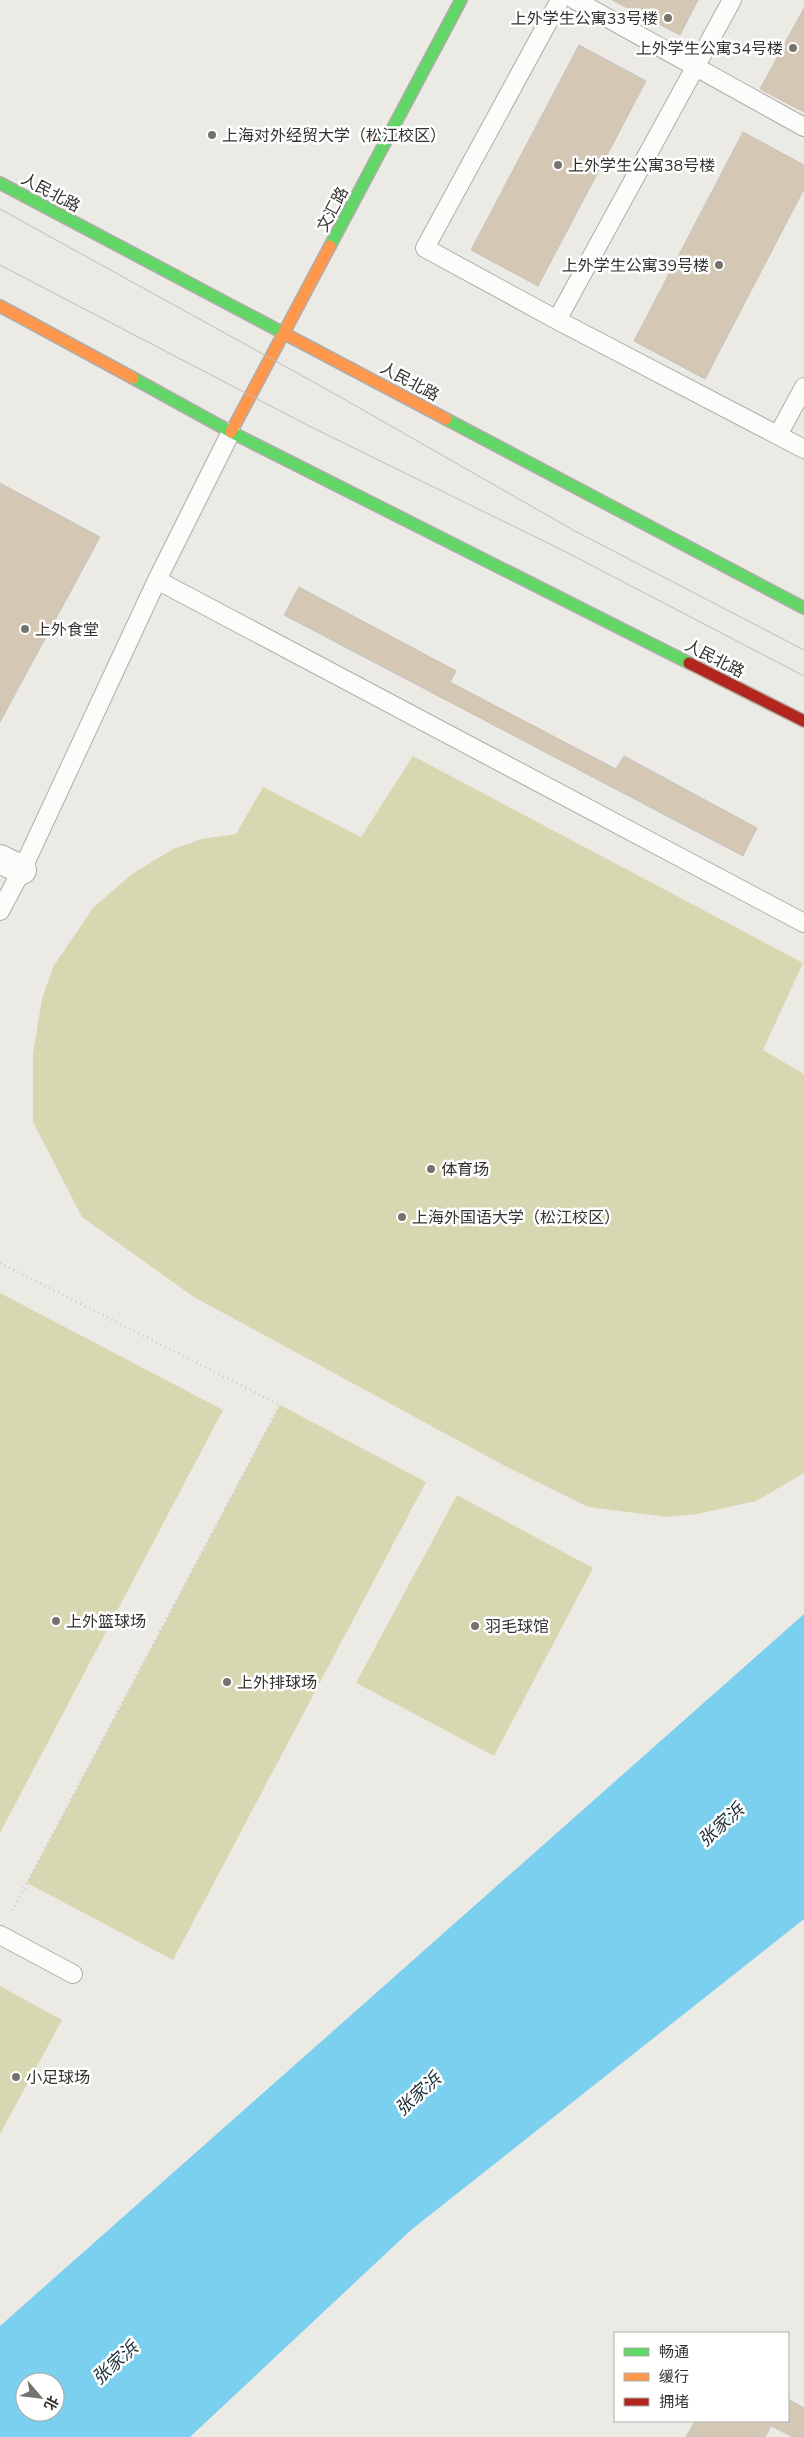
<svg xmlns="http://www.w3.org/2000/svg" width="804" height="2437" viewBox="0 0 804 2437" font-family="'Nunito Sans','Noto Sans SC',sans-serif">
<rect width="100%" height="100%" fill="#eceae4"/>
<!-- green -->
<path fill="#d7d8b1" d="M413,756L803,963L763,1050L804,1074V1473L756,1501L697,1514L667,1517L588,1507L503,1465L194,1297L82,1217L33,1122V1053L42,999L53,967L93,908L132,874L173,849L202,839L236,834L263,787L361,837Z
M0,1293L223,1410L0,1833Z
M280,1405L426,1482L173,1960L27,1883Z
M457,1495L593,1568L494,1756L356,1683Z
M0,1986L62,2020L0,2134Z"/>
<!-- water -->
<path fill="#7bcfef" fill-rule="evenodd" d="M804,1614V1919L411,2230L190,2437H0V2326ZM25,2382H55V2412H25Z"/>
<!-- building -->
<path fill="#d4c8b4" stroke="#c6c4bf" d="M612,0H698L680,35Z
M804,8V112L760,89Z
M579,45L646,81L538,286L471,250Z
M743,132L804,165V189L705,379L634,341Z
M0,483L100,537L0,722Z
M299,587L456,671L450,682L616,769L624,756L757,828L743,856L284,615Z
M788,2399L804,2408V2437H793L771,2426L765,2437H686L695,2421H788Z"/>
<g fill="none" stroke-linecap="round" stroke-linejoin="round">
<defs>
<path id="lane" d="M560,0L425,248L557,320L804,449
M575,0L804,127
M557,320L732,0
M778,435L804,387
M157,580L804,923
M0,911L22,870L157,580L231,432
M0,1935L73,1974"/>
<path id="street" d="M0,859L22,870"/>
<path id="fast" d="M0,183L287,335
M330,246L461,0
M133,378L231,432L689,663
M446,419L804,608"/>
<path id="slow" d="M0,306L133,378
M287,335L446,419
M231,432L330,246"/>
<path id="jam" d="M689,663L804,721"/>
</defs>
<!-- lane casing -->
<use href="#lane" stroke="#aeada9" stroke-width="20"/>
<!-- street casing -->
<use href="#street" stroke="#aeada9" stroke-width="30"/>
<!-- fast casing -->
<use href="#fast" stroke="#aeada9" stroke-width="14"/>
<!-- slow casing -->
<use href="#slow" stroke="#aeada9" stroke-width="14"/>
<!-- jam casing -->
<use href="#jam" stroke="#aeada9" stroke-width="14"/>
<!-- path -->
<path stroke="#cdcbca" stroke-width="3" stroke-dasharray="1 4" stroke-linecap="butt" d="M0,1263L280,1405L12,1911"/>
<!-- lane -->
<use href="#lane" stroke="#fcfcfb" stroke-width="18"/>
<!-- street -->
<use href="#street" stroke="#fcfcfb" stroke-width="28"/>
<!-- fast -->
<use href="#fast" stroke="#63d668" stroke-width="11"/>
<!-- slow -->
<use href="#slow" stroke="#ff974d" stroke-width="11"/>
<!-- jam -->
<use href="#jam" stroke="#b3261e" stroke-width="11"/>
<!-- tram -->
<path stroke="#bebebd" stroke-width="1" d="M0,209L328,390L575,531L804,650
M0,265L309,426L562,550L804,676"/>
</g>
<!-- markers -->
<g fill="#75736e" stroke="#fff" stroke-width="2">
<circle cx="668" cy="18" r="5"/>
<circle cx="793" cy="48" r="5"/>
<circle cx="212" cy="135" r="5"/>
<circle cx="558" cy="165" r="5"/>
<circle cx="719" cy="265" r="5"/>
<circle cx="25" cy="629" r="5"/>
<circle cx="431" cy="1169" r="5"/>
<circle cx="402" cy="1217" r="5"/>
<circle cx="56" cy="1621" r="5"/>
<circle cx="475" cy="1626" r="5"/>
<circle cx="227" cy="1682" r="5"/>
<circle cx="16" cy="2077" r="5"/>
</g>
<g text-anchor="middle" stroke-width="5" stroke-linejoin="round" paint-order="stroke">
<!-- poi labels -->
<g font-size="16" fill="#35332f" stroke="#fff" text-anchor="start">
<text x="658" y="24" text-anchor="end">上外学生公寓33号楼</text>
<text x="783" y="54" text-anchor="end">上外学生公寓34号楼</text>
<text x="222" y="141">上海对外经贸大学（松江校区）</text>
<text x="568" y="171">上外学生公寓38号楼</text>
<text x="709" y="271" text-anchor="end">上外学生公寓39号楼</text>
<text x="35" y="635">上外食堂</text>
<text x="441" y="1175">体育场</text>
<text x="412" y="1223">上海外国语大学（松江校区）</text>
<text x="66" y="1627">上外篮球场</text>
<text x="485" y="1632">羽毛球馆</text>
<text x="237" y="1688">上外排球场</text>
<text x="26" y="2083">小足球场</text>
</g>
<!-- street labels -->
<g font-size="16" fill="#35332f" stroke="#fff">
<text transform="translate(51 192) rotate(28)" y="6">人民北路</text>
<text transform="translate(332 209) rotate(-62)" y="6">文汇路</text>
<text transform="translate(410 381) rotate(28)" y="6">人民北路</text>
<text transform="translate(715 658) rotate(27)" y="6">人民北路</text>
</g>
<!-- water labels -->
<g font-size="18" font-style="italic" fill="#1c3039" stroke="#fff">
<text transform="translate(721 1825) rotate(-42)" y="6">张家浜</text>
<text transform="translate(418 2094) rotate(-42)" y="6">张家浜</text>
<text transform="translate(115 2363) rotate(-42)" y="6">张家浜</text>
</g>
</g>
<!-- legend -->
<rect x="614" y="2332" width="175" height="90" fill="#ffffff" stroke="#aeadac"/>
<rect x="624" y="2348" width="25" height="8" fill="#63d668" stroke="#aeadac"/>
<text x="659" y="2357" font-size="15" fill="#35332f">畅通</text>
<rect x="624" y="2373" width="25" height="8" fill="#ff974d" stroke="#aeadac"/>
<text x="659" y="2382" font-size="15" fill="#35332f">缓行</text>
<rect x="624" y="2398" width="25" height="8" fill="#b3261e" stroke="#aeadac"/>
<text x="659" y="2407" font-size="15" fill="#35332f">拥堵</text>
<!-- north arrow -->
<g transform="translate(40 2397) rotate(118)"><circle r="24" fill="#ffffff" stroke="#aeadac"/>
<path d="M0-4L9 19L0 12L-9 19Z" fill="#75736e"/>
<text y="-8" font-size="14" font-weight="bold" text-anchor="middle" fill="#35332f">北</text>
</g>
</svg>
